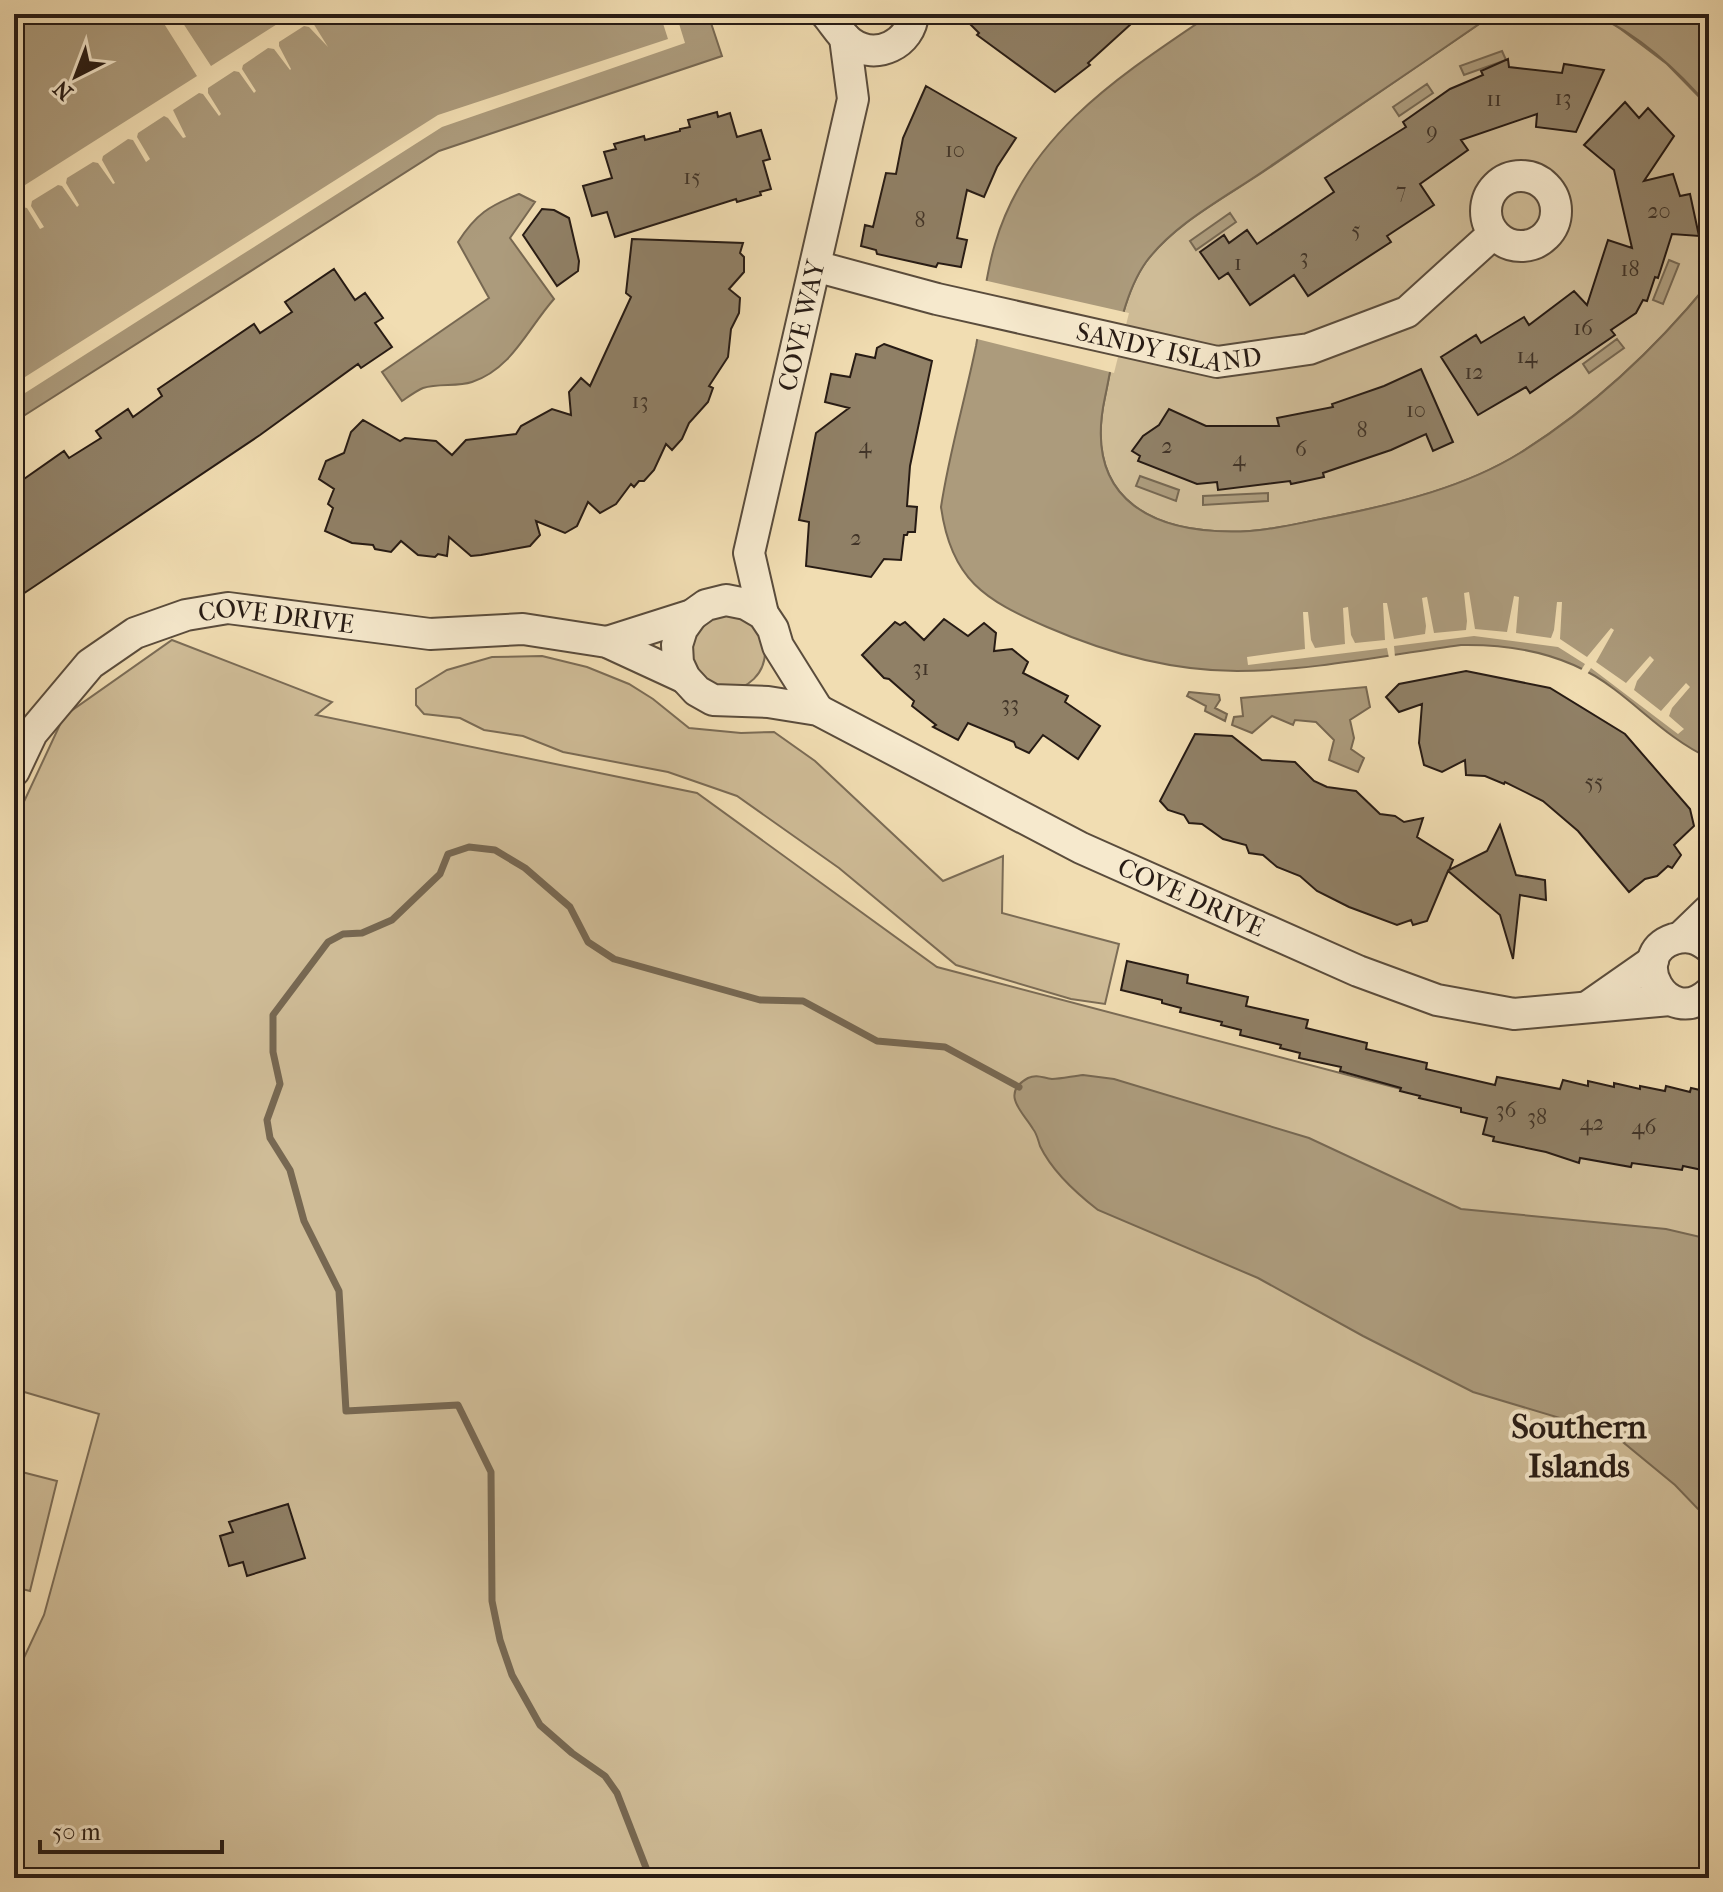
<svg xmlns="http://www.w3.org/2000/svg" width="1723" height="1892" viewBox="0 0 1723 1892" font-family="'IM FELL French Canon',serif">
<rect width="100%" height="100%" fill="#f1ddb2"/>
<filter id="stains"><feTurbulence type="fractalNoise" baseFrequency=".0025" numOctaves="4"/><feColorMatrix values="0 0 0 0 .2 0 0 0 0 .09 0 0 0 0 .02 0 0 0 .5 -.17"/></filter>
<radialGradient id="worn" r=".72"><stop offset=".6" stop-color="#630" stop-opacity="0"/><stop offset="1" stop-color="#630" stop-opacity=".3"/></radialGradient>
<!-- green -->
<path fill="#cfbc97" stroke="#7b6c56" stroke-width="2" d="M1500,14H1593L1610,21L1667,64L1709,107V283C1655,349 1592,408 1520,453C1465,487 1399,503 1336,516C1308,521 1279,529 1250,531C1157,536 1082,503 1105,397C1114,355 1121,297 1146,262C1174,224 1224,198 1263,172C1337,121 1411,71 1485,20Z
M689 652a38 38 0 1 1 76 0a38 38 0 1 1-76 0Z
M172,640L332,702L316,715L697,793L937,967L1709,1170V1878H14V1679L44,1615L99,1414L14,1389V823L64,716Z
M542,656L587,667L629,684L653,699L689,728L741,733L774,732L815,761L943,881L1003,856L1002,913L1119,944L1105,1004L1071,999L956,965L839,868L737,796L668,772L563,752L523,736L484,730L460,718L424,714L416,705V689L447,670L492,657Z
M14,1470L57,1481L30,1591L14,1587Z"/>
<!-- water -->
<path fill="#ac9b7c" stroke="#776852" stroke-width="2" d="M14,14H708L722,56L439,151L14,422Z
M1211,14H1500L1485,20C1411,71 1337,121 1262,172C1224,198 1174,224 1146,262C1121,297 1114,355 1105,397C1082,503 1157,536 1250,531C1279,529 1308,521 1336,516C1399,503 1465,487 1520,453C1592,408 1655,349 1709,283V758C1672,741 1646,713 1614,689C1570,655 1515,644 1461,645C1387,655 1311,671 1237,671C1171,671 1107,653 1047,627C985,600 951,580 941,507C949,453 965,400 976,346C982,312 985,277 995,244C1027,134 1121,75 1211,14Z
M1593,14H1709V107C1679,71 1637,33 1593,14Z
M1502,51L1506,60L1464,75L1460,66Z
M1427,84L1433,93L1399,116L1393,107Z
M519,194L535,202L510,238L554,299C528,328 512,369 472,382C457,387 439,383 423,388C416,391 408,397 402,401L382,372L489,298L458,242C476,214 489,206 519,194Z
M1230,213L1236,222L1196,250L1190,241Z
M1669,260L1679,264L1663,304L1653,300Z
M1617,339L1624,348L1589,373L1583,364Z
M1140,476L1179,490L1176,501L1136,486Z
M1268,493V501L1203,505V496Z
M1366,687L1370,707L1350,720L1354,738L1351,749L1364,758L1358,772L1329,760L1334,740L1316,722L1295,720L1293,725L1272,716L1252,733L1232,725L1234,717L1243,716L1241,698Z
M1189,692L1219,695L1220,700L1215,708L1227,714L1225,721L1205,711L1206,706L1187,696Z
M1083,1075L1114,1079L1309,1138L1461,1209L1666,1229L1709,1239V1515L1698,1509L1675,1485L1613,1434L1473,1392L1363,1336L1258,1278L1098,1210C1076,1193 1052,1171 1040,1146C1038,1140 1037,1134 1033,1129C1024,1113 999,1094 1028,1078C1037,1074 1043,1078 1052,1079C1061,1079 1073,1076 1083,1075Z"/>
<!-- pier -->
<path fill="#f1ddb2" d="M158,14H177L211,66L293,14H323L313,23L328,47L309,27L304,26L279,42V46L291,69L290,70L274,49L268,48L243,65L242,69L256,91L254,93L239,72L234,71L208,88V93L221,114L219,116L203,94L199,93L173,110L186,137L183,138L168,118L164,116L138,133L137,137L150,159L146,162L133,140L128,139L103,156L102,160L115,183L113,184L98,163L93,162L67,178L66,183L79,205L77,207L62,186L58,185L32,201L31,206L44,227L40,229L27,208L22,207L14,212V192L197,76Z
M660,14H676L685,43L442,127L14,400V384L438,115L668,39Z
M983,280L1129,313L1114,373L973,338Z
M1469,592L1475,629L1507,632L1514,596L1519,597L1516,633L1551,638L1554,630L1557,602H1562L1560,639L1587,657L1611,628L1614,630L1596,662L1626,683L1650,656L1654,660L1637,681L1634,690L1661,711L1686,683L1690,687L1672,708L1669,716L1684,729L1678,734L1591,668L1586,676L1580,672L1585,664L1558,647L1474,636L1394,646L1395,657L1389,658L1387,648L1248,665L1247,657L1305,649L1303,612H1308L1311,640L1315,648L1345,644L1343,608L1348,607L1351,635L1355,643L1385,640L1383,603H1387L1394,639L1425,634L1426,626L1422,598L1427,597L1434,633L1466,630L1467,621L1464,593Z"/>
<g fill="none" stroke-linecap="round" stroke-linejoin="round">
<!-- stream -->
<path stroke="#776852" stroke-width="7" d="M650,1878L617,1793L605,1776L572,1753L540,1725L512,1675L500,1640L492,1601L491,1472L458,1405L346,1411L339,1291L304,1221L290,1170L270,1138L267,1120L280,1084L273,1052V1015L328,942L343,934L362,933L392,920L440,874L448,854L469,847L495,850L525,868L570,907L588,942L614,959L760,1000L803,1001L877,1041L945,1047L1019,1087
M714,1878L725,1875L800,1874L810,1878"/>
</g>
<!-- building -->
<path fill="#908066" stroke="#271b14" stroke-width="2" d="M983,14H1142L1088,63L1090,65L1055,92L977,35L979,33L971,25Z
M1508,59L1509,67L1562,73L1564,64L1604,70L1576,132L1536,127L1537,114L1461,140L1468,150L1420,184L1434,205L1387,236L1391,242L1308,296L1294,275L1250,305L1228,273L1219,279L1200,252L1224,235L1229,243L1247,230L1257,244L1334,192L1325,178L1406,127L1403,122L1450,89L1483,75L1481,71Z
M926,86L1016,138L997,167L984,197L967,190L957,238L967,240L961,267L938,263L936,267L877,254L876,250L861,246L865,225L873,227L886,173L896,174L903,138Z
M1625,102L1639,118L1648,108L1674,136L1644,181L1673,174L1680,196L1690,194L1699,236L1672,234L1658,278L1655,277L1647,301L1643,300L1636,313L1611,330L1615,335L1530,393L1526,387L1478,415L1441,357L1476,335L1481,343L1524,317L1529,325L1574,291L1587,305L1608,240L1632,248L1614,170L1584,145Z
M717,112L718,117L730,113L737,137L761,130L770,159L763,161L771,189L760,192L761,195L737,202L736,199L615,237L607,212L592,216L583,186L612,178L604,152L616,149L614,144L644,136L645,140L680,131V129L690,127L688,120Z
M542,209L554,210L569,218L579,261L578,271L557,286L523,235Z
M632,239L743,243L740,253L744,257V272L729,289L740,298L739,313L731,329L728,357L709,386L713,388L708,402L689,423L682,439L672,450L666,444L654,470L644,481H639L634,487L631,484L616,504L600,513L588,502L577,526L565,533L536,521L540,535L530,546L481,555L471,556L449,537L447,556L438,554L435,557L418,555L401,541L391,552L375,549L373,545L352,543L325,531L333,508L328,504L334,489L319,479L326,461L344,453L351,432L363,420L400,441L405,438L436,441L452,455L466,440L516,434L521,426L552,409L571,415L569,392L581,378L590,386L631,297L626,293Z
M334,269L355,300L365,293L383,318L375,323L392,347L361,368L358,364L260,435L14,600V486L64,451L69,458L101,438L96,431L128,409L133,417L162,396L158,389L254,324L260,333L292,312L285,302Z
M884,344L932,361L910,466L907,506L917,507L915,532H908L907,535H904L901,560L884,559L871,577L806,566L809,522L799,520L816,433L849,408L825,402L831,374L850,377L856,354L875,358L877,348Z
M1421,369L1453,442L1433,451L1426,434L1391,450L1323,473L1324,477L1291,484L1290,481L1218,490L1217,482L1197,484L1138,461L1140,456L1132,451L1143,436L1159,425L1169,409L1206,426H1279L1277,418L1333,407L1332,404L1384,386Z
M944,619L968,636L984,623L996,633L994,651L1012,649L1028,662L1023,673L1068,696L1065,702L1100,726L1078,759L1043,735L1029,753L1016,747L1014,742L968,723L958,740L933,727L936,725L912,706L914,701L889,679L884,678L862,655L895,622L900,625L905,622L924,640Z
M1466,671L1550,688L1625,734L1690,809L1694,826L1674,845L1681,855L1672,868L1668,866L1657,876L1645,879L1629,892L1578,831L1543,801L1505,782L1504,784L1485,776L1466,775L1465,760L1442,772L1424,765L1419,743L1422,704L1399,712L1386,697L1399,684Z
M1195,734L1232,736L1262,760L1295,762L1314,781L1327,787L1356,791L1380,814L1395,816L1404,822L1423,818L1417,837L1453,860L1449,870L1487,851L1500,825L1516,875L1545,880L1546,900L1520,895L1513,959L1500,915L1448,871L1427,921L1413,925L1411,920L1397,925L1349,907L1317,891L1300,876L1277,867L1263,855L1249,853L1246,845L1223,839L1202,824L1189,823L1184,815L1168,810L1160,801Z
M1127,961L1188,975L1187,983L1248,997L1246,1006L1308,1020L1306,1028L1367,1043L1366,1049L1427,1063L1426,1069L1495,1085L1497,1077L1560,1089L1563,1080L1588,1086V1081L1614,1087V1083L1640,1089V1086L1665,1091L1666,1086L1690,1092L1691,1088L1709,1092L1707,1171L1683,1166L1682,1170L1632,1163L1631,1167L1580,1158L1579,1163L1546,1152L1493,1141L1494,1137L1483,1134L1487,1118L1461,1112V1108L1419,1098L1420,1096L1400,1091L1401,1088L1340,1071L1341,1067L1299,1058L1300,1053L1280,1048L1281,1045L1240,1035L1241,1030L1221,1025L1222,1022L1180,1012L1181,1008L1162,1003V1000L1121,990Z
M288,1504L305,1558L247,1576L243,1562L229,1566L220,1536L233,1532L229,1522Z"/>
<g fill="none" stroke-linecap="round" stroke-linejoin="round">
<defs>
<g id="minor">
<path d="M826,14C834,23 841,36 851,43C876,61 911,44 913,14"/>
<circle cx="1521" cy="211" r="35"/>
<path id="s1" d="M815,266L937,299L1217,362L1309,349L1407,312L1493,234"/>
<path id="s2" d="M763,614L749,553L853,99L845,38"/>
<path id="s3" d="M692,615L682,629L677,645L678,663L685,678L697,691L713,700L768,702L818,710L1081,848L1358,971L1437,1000L1514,1014L1670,1000"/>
<path d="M607,642L692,615L706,605L726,600L746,604L763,614L773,629L778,646L818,710"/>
<path id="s4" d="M14,771L32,733L90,664L135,633L186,615L228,608L430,634L523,629L607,642L685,678"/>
<path d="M1681,937L1709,910"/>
<path d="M1709,947C1698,938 1688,935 1674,939C1625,955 1667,1031 1709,993"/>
<path d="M1590,1005L1653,961"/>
</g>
</defs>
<!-- minor casing -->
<use href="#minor" stroke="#5a4c3c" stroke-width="34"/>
<!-- minor -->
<use href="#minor" stroke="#f6e9cd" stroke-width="30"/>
</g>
<g text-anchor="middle" stroke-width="8" stroke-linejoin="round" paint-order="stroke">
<!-- number labels -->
<g font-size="22" fill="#413428">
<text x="1563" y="105">13</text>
<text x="1494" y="106">11</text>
<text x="1432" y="138">9</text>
<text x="955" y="157">10</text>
<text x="692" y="184">15</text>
<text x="1401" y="198">7</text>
<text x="1659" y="218">20</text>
<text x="920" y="227">8</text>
<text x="1356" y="237">5</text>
<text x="1304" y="264">3</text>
<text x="1238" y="270">1</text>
<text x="1630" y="276">18</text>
<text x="1583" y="335">16</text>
<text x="1527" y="363">14</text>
<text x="1474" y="379">12</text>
<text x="640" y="408">13</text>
<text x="1416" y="417">10</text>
<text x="1362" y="437">8</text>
<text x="865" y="453">4</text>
<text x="1167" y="453">2</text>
<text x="1301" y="456">6</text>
<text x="1239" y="466">4</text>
<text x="856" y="545">2</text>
<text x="921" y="675">31</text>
<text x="1010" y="711">33</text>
<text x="1594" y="789">55</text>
<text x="1506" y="1117">36</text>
<text x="1537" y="1124">38</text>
<text x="1592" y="1130">42</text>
<text x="1644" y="1134">46</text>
</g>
<!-- street labels -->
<g font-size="26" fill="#271b14" stroke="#f6e9cd">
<text dy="9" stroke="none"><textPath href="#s2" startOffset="296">COVE WAY</textPath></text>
<text dy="9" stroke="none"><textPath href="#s1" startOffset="364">SANDY ISLAND</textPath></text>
<text dy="9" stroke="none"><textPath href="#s4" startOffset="332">COVE DRIVE</textPath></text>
<text dy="9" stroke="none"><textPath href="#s3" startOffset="628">COVE DRIVE</textPath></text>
</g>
<!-- district labels -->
<g font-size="34" font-weight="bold" fill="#271b14" stroke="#f6e9cd">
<text x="1579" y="1438">Southern<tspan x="1579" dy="39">Islands</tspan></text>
</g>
</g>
<!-- margin -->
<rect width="1723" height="1892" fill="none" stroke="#f1ddb2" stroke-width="48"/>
<rect x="16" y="16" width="1691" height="1860" fill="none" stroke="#271b14" stroke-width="4"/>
<rect x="24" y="24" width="1675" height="1844" fill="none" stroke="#271b14" stroke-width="2"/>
<!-- north arrow -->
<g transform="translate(76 76) rotate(222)" stroke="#f6e9cd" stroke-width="6" paint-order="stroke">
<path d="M0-6L14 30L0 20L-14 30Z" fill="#271b14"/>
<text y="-12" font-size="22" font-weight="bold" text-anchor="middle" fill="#271b14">N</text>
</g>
<!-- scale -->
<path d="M40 1840v12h182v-12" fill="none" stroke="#271b14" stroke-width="4"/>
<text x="52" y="1840" font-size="24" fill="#271b14" stroke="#f6e9cd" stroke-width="6" paint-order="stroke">50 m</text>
<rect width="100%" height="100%" filter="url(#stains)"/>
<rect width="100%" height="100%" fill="url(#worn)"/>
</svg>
